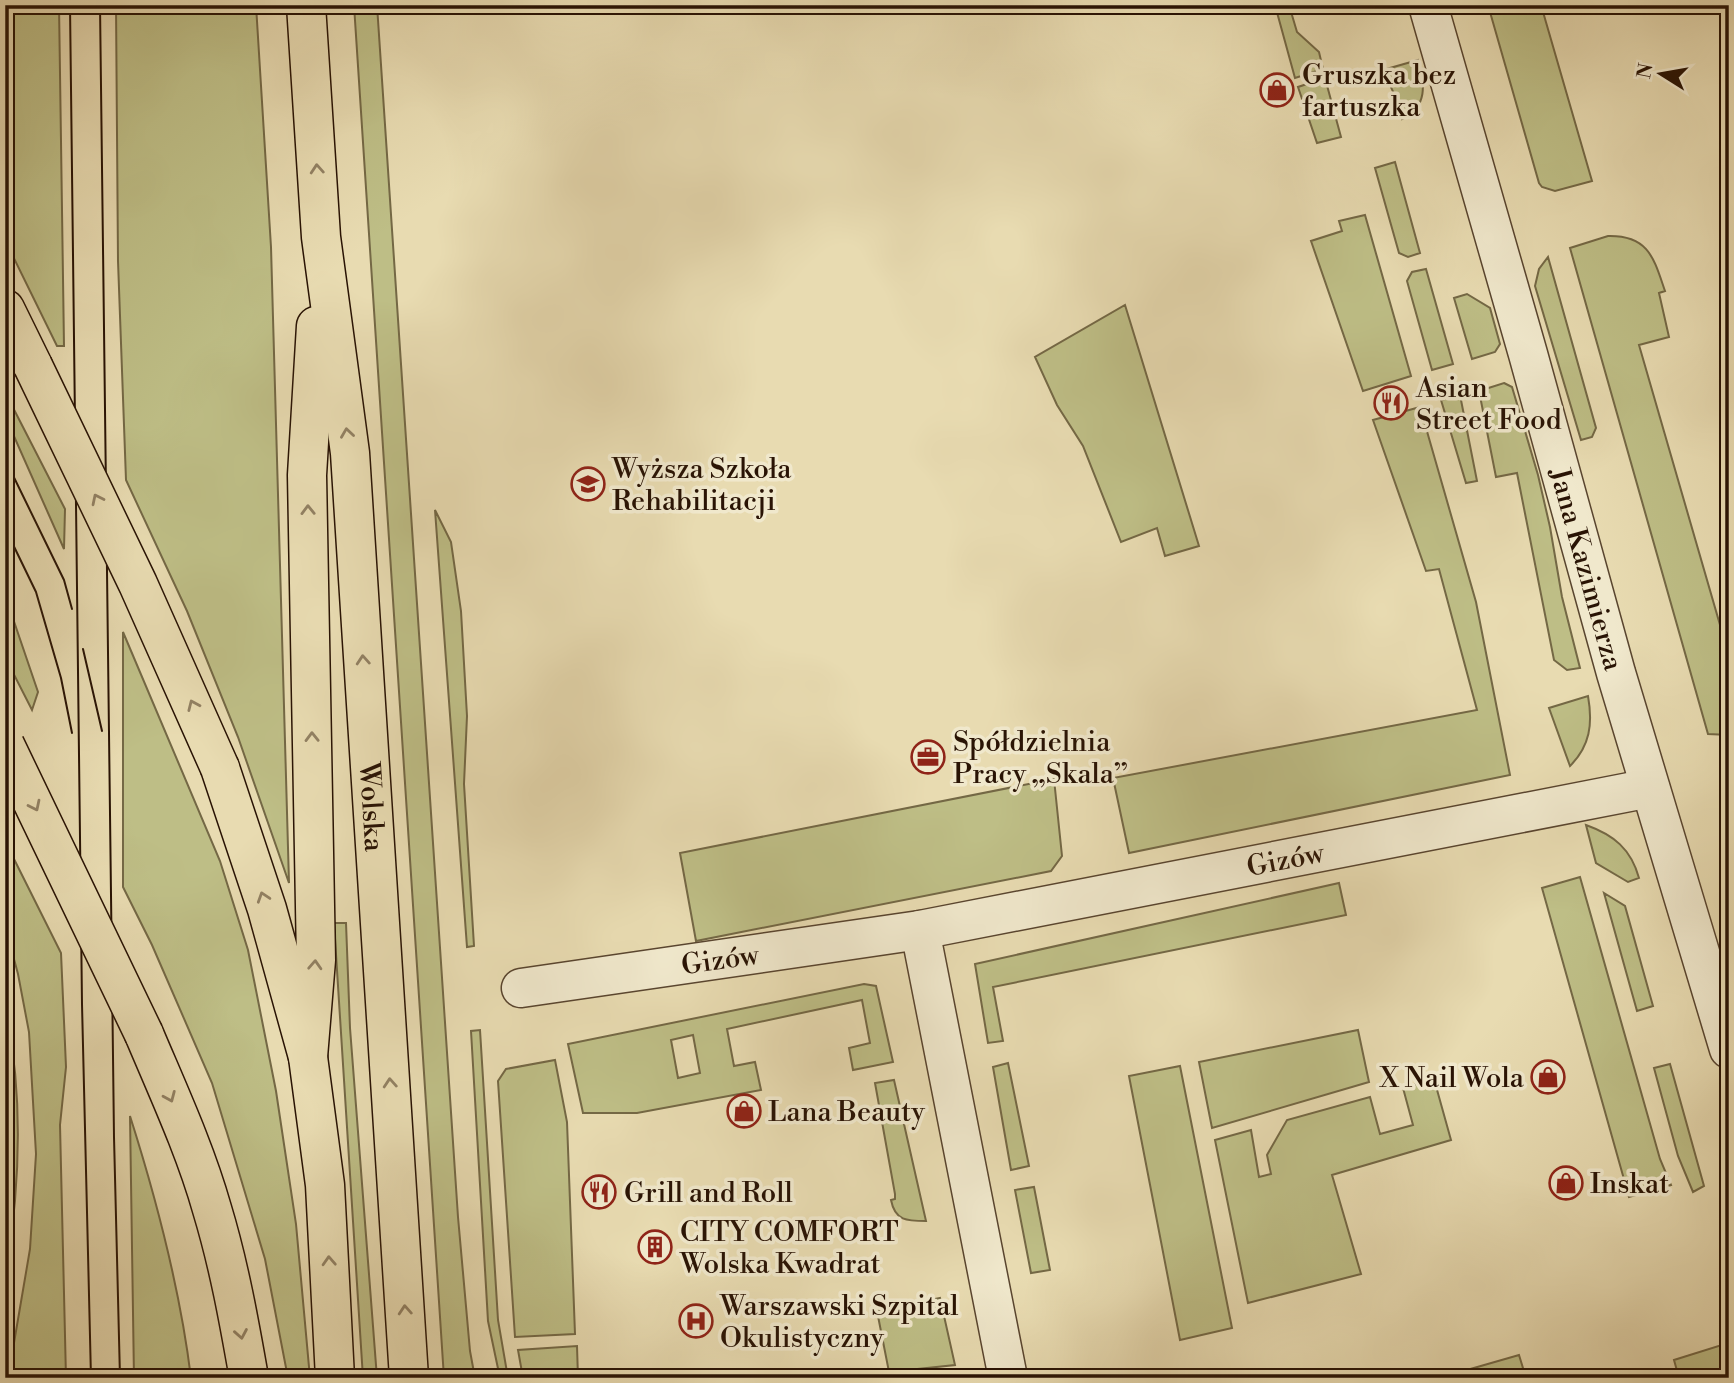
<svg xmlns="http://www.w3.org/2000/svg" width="1734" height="1383" viewBox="0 0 1734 1383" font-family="'Libre Bodoni',serif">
<rect width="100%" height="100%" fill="#e8dbb1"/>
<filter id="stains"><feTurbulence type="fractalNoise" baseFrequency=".00286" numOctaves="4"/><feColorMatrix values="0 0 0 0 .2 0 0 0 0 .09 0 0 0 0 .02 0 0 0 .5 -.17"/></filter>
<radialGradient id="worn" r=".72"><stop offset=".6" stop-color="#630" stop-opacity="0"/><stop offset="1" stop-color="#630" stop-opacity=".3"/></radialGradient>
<!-- green -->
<path fill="#bebe86" stroke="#746845" stroke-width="2" fill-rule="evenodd" d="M5,5H59L64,346H57L5,240Z
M116,5H256L271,247L289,883L238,737L187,611L126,480L118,261Z
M354,5H377L458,1217L470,1351L475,1378H444Z
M1275,5H1289L1297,32L1319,52L1323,69L1295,78Z
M1488,5H1541L1592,181L1555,191L1542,187L1539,183Z
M1418,60C1425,84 1428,107 1402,119L1396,98L1383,70Z
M1325,78L1341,137L1317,143L1298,87Z
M1395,162L1420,253L1408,257L1399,253L1375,168Z
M1365,215L1411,376L1363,391L1311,241L1342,231L1339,221Z
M1608,236C1649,235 1654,259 1665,291L1659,293L1669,337L1639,345L1729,656V735L1708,734L1570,248Z
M1548,257L1596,428L1592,437L1581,440L1535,286L1539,269Z
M1426,269L1453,364L1432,370L1407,281L1412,272Z
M1467,294L1490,308L1500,344L1495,352L1472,359L1454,298Z
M1125,305L1199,546L1165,556L1157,528L1121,542L1083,446L1057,405L1035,357Z
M1504,383L1512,387L1538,475L1550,527L1562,597L1580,668L1567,670L1554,660L1517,473L1496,477L1479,391Z
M5,392L65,509L64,549L5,416Z
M1460,395L1477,481L1466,483L1441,400Z
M1420,407L1476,602L1510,775L1129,853L1113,778L1477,710L1439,569L1426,571L1373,420Z
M435,510L451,542L461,611L467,716L464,784L474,946L467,947Z
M5,595L38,692L32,710L5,657Z
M123,632L220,861L248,950L276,1091L296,1224L310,1378H288L265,1259L212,1083L152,945L123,887Z
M1588,696C1593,724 1590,746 1570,766L1549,708Z
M1054,779L1062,856L1051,871L696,941L680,853Z
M1586,825C1614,835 1631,849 1639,878L1628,882L1596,863Z
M5,841L61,953L66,1067L60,1125L66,1378H8L30,1249L36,1154L29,1032L18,974L5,926Z
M1580,877L1660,1159L1671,1185L1629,1197L1542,888Z
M1339,883L1346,915L993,987L1003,1041L988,1043L975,964Z
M1604,893L1625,906L1653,1006L1637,1011Z
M334,923H346L350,1028L377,1378H363Z
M864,984L876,986L893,1062L853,1070L849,1048L870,1043L862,1000L727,1029L734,1066L755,1062L761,1090L637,1113H583L568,1044ZM693,1035L700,1073L678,1078L671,1040Z
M5,1007C24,1095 20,1190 5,1279Z
M480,1030L498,1320L508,1378H500L488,1321L471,1031Z
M1358,1030L1369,1082L1212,1128L1199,1062Z
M555,1060L567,1122L575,1334L515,1337L498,1081L506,1069Z
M1008,1063L1029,1166L1011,1170L993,1067Z
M1670,1064L1704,1186L1693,1192L1678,1156L1654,1068Z
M1180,1066L1232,1328L1180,1340L1129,1076Z
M1434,1079L1451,1140L1332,1175L1361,1274L1248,1303L1215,1140L1251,1130L1259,1177L1271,1174L1267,1155L1287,1120L1370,1097L1380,1134L1413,1125L1403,1088Z
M894,1080L926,1221C907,1221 895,1221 891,1200L895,1199V1194L875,1083Z
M130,1116C157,1201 180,1288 191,1378H134Z
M1034,1187L1050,1270L1031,1273L1015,1190Z
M940,1298L955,1365L889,1372L877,1311Z
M1728,1343L1729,1378H1679L1674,1360Z
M577,1346L578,1378H523L518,1350Z
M1519,1355L1526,1378H1439Z"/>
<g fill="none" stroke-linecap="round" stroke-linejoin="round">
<defs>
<g id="minor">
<path id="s1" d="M1428,5L1528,354L1616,673L1729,1049"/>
<path d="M920,930L1008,1378"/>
<path id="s2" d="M521,988L920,930L1650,788"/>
</g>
<g id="major">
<path id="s3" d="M306,5L321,237L350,453L409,1378"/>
<path d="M5,309L33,366"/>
<path d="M220,768L267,909L308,1057L325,1185L335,1378"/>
<path d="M144,1034C168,1091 195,1149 212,1209C229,1265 239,1321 249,1378"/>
<path d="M308,1057L316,960L307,475L316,326"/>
</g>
</defs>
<!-- minor casing -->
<use href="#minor" stroke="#59452f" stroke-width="41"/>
<!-- major casing -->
<use href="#major" stroke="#291304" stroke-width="41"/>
<!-- minor -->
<use href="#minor" stroke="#f0e8cc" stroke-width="38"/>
<!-- major -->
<use href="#major" stroke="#e8dbb1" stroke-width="38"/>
<!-- tram -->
<path stroke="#291304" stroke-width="2" d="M70,5L82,1004L91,1378
M100,5L114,1137L120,1378
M5,459L64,580L72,609
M5,528L36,592L61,678L72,733
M83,649L102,731"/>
<defs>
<path id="major-bridge" d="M33,366L138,584L220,768
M5,745L144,1034"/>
</defs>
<!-- major-bridge casing -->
<use href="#major-bridge" stroke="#291304" stroke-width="41" stroke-linecap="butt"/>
<!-- major-bridge -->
<use href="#major-bridge" stroke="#e8dbb1" stroke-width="38"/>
</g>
<!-- one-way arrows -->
<defs><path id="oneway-chevron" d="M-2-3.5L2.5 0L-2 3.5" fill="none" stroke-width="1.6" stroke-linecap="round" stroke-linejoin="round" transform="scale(1.75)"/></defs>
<g stroke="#928163">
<use href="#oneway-chevron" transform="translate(317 169) rotate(-94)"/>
<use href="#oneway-chevron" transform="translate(347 433) rotate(-98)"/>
<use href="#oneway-chevron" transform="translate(97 499) rotate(-116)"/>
<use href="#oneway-chevron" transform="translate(308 510) rotate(-91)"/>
<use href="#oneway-chevron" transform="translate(363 660) rotate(-94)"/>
<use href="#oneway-chevron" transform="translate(193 705) rotate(-114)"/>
<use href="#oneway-chevron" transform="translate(312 737) rotate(-91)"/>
<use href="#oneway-chevron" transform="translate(35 806) rotate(64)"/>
<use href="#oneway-chevron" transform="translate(263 897) rotate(-108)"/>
<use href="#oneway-chevron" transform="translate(315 965) rotate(-87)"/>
<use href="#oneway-chevron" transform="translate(390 1083) rotate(-94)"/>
<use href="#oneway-chevron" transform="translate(170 1097) rotate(67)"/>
<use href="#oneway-chevron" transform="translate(329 1261) rotate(-93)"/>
<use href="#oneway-chevron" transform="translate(405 1310) rotate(-94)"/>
<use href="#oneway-chevron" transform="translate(241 1334) rotate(80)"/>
</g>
<!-- icons -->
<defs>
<symbol id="shop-ring" viewBox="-11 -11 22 22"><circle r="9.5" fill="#f0e8cc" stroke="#8f2418" stroke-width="1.5"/><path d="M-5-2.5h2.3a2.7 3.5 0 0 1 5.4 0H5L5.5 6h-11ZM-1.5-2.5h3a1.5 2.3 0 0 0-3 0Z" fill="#8f2418"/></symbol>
<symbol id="restaurant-ring" viewBox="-11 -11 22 22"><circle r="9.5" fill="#f0e8cc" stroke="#8f2418" stroke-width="1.5"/><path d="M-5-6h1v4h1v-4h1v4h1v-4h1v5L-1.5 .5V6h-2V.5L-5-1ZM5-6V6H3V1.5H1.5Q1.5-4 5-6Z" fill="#8f2418"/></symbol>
<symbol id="university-ring" viewBox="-11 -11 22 22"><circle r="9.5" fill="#f0e8cc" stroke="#8f2418" stroke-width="1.5"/><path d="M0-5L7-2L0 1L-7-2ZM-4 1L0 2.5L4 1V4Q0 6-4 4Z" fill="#8f2418"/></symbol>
<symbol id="office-ring" viewBox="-11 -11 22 22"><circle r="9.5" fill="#f0e8cc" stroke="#8f2418" stroke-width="1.5"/><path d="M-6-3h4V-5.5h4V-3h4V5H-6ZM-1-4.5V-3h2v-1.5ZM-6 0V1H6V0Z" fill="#8f2418"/></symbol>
<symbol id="building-ring" viewBox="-11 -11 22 22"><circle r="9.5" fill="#f0e8cc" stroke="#8f2418" stroke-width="1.5"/><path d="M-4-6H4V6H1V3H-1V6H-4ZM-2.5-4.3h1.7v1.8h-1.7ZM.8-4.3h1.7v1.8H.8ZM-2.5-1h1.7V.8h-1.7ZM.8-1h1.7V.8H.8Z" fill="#8f2418"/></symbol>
<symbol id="hospital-ring" viewBox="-11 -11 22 22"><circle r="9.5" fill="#f0e8cc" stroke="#8f2418" stroke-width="1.5"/><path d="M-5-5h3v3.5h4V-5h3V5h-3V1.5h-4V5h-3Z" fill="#8f2418"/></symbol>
</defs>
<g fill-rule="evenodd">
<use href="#shop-ring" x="1258" y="71" width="38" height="38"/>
<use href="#restaurant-ring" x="1372" y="384" width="38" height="38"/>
<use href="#university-ring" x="569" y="465" width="38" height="38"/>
<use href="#office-ring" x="909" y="738" width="38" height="38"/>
<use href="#shop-ring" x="1529" y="1058" width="38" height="38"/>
<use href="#shop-ring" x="725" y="1092" width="38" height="38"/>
<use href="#shop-ring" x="1547" y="1164" width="38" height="38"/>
<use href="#restaurant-ring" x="580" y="1173" width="38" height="38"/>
<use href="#building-ring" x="636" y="1228" width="38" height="38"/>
<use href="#hospital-ring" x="677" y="1302" width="38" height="38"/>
</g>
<g text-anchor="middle" stroke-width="7" stroke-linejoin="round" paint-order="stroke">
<!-- poi labels -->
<g font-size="28" fill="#291304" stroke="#f0e8cc" text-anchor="start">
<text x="1302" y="84">Gruszka bez<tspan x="1302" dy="32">fartuszka</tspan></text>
<text x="1416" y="397">Asian<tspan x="1416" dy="32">Street Food</tspan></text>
<text x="612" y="478">Wyższa Szkoła<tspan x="612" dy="32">Rehabilitacji</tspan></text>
<text x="953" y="751">Spółdzielnia<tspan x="953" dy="32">Pracy „Skala”</tspan></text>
<text x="1524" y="1087" text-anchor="end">X Nail Wola</text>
<text x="768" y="1121">Lana Beauty</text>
<text x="1590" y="1193">Inskat</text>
<text x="624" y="1202">Grill and Roll</text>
<text x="680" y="1241">CITY COMFORT<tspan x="680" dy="32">Wolska Kwadrat</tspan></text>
<text x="720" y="1315">Warszawski Szpital<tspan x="720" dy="32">Okulistyczny</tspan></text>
</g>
<!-- street labels -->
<g font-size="28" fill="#291304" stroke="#f0e8cc">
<text dy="10" stroke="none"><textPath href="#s1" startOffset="586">Jana Kazimierza</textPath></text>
<text dy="10" stroke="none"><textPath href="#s3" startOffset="805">Wolska</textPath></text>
<text dy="10" stroke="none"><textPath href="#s2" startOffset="775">Gizów</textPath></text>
<text dy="10" stroke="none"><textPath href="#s2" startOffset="201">Gizów</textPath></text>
</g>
</g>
<!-- margin -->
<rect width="1734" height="1383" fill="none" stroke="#e8dbb1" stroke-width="28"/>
<rect x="7" y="7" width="1720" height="1369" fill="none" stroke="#291304" stroke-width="3.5"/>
<rect x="14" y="14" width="1706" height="1355" fill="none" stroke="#291304" stroke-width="2"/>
<!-- north arrow -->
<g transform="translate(1661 74) rotate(281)" stroke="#f0e8cc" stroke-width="5" paint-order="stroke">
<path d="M0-5L12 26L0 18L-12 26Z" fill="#291304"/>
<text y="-10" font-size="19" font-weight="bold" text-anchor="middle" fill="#291304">N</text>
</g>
<rect width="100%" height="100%" filter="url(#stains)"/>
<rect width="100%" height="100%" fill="url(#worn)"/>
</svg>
